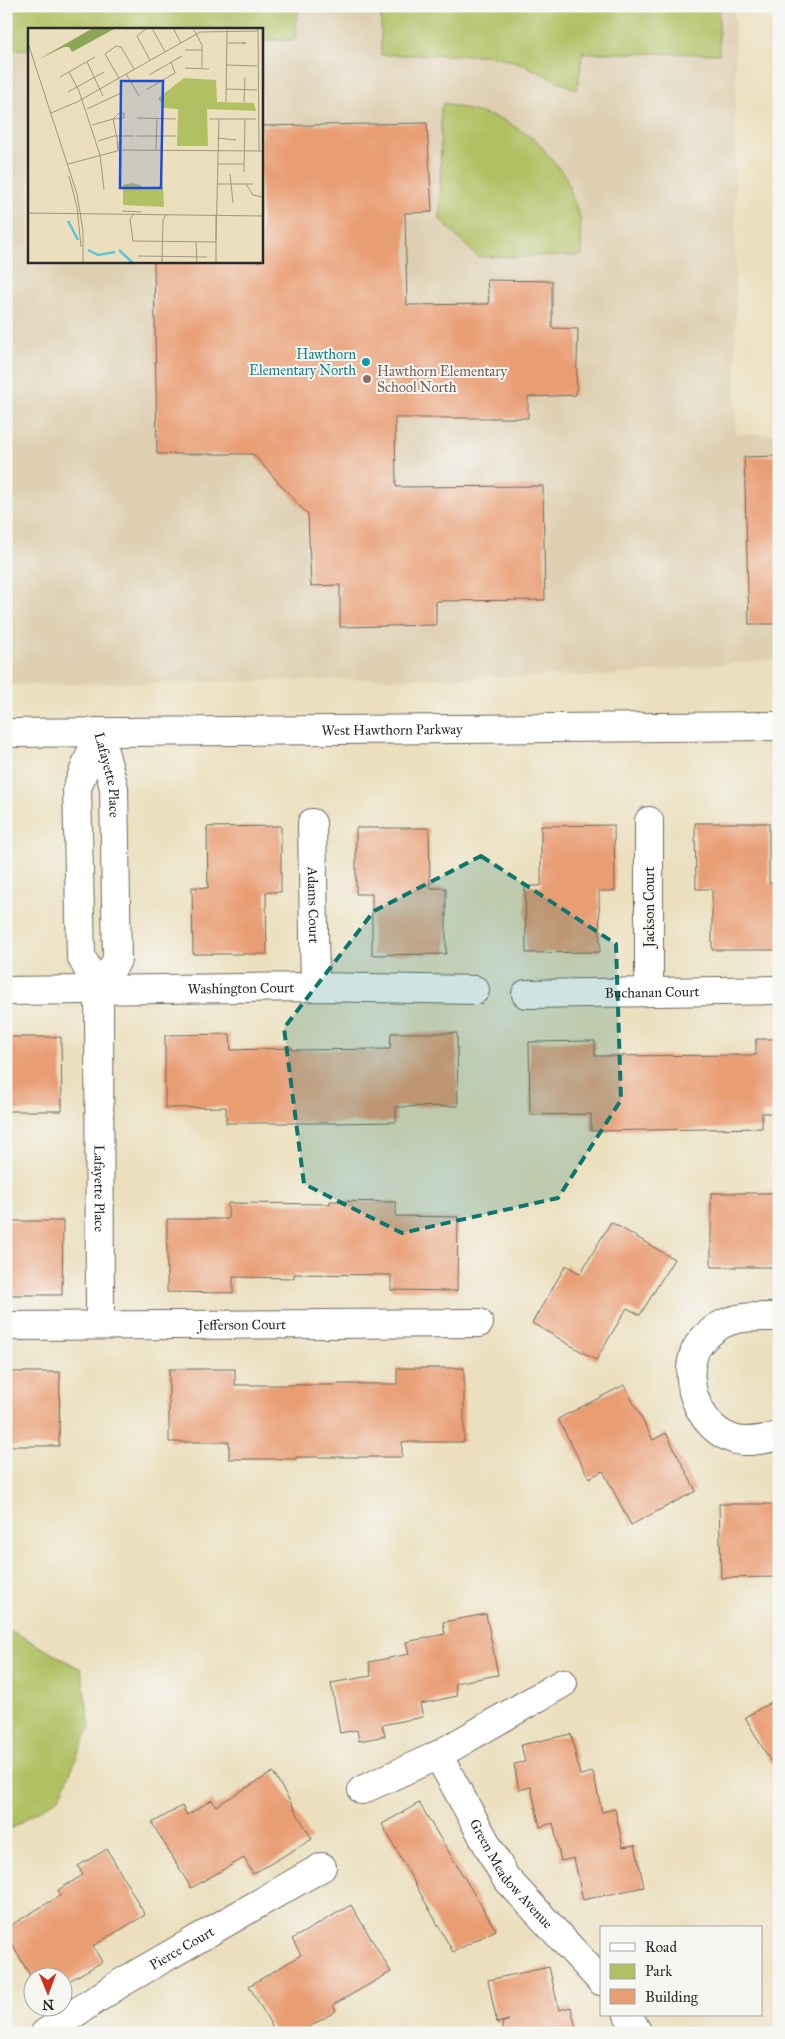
<svg xmlns="http://www.w3.org/2000/svg" width="785" height="2039" viewBox="0 0 785 2039" font-family="'IM FELL Great Primer',serif">
<rect width="100%" height="100%" fill="#f6f6f2"/>
<filter id="ink" filterUnits="userSpaceOnUse"><feTurbulence type="fractalNoise" baseFrequency=".02" numOctaves="2"/><feDisplacementMap in="SourceGraphic" scale="10" xChannelSelector="R" yChannelSelector="G"/><feConvolveMatrix kernelMatrix="1 2 1 2 8 2 1 2 1" color-interpolation-filters="sRGB"/></filter>
<filter id="wash" filterUnits="userSpaceOnUse"><feTurbulence type="fractalNoise" baseFrequency=".0096" numOctaves="4" result="noise"/><feDisplacementMap in="SourceGraphic" scale="20" xChannelSelector="R" yChannelSelector="G"/><feGaussianBlur stdDeviation="1.12" result="paint"/><feColorMatrix in="noise" values="0 0 0 0 0 0 0 0 0 0 0 0 0 0 0 0 0 1.4 0 .05"/><feComposite in="paint" operator="in"/></filter>
<g filter="url(#wash)">
<rect width="100%" height="100%" fill="#ebdfbd"/>
<!-- built -->
<path fill="#decfb1" fill-rule="evenodd" d="M6,6H735L736,434H779V659L615,675L6,685ZM29,29H261V261H29Z"/>
<!-- green -->
<path fill="#b0c062" stroke="#6e7646" d="M6,6H298L295,40L261,41V29H29V49L6,50Z
M381,6H719V54L583,53V50L577,90L517,62L487,55H381Z
M444,103L502,119L537,141L566,177L580,218L582,256L478,257L440,220L441,108Z
M6,1628L81,1669L90,1726L60,1797L6,1832Z"/>
<g id="blocks">
<!-- building -->
<path fill="#e99d73" d="M427,123L432,212L405,213L407,305L489,304L487,280L552,281V328L578,329L576,395L528,397V418H395L396,487L543,486L545,600L436,601V625L340,627V585L311,586L308,515L253,454H157L154,261H261V126Z
M779,456V624H749L744,457Z
M695,823H769V883H779V950H712V889H696Z
M614,825L615,891H599L600,952L526,953L525,886H541V826Z
M281,826V892H266L267,954H193L192,887L208,888L207,827Z
M356,828H429L430,888H446V954L372,955V894H356Z
M391,1033H457L458,1106L396,1107V1122L331,1123H226V1107L165,1108V1035L230,1034L231,1050L292,1048V1050L390,1049Z
M6,1037H61L62,1111H6Z
M756,1039H779V1113H762V1128L591,1131V1114L530,1115L529,1042L595,1041V1056L756,1055Z
M711,1193H777L779,1267H711Z
M330,1201L396,1202V1216L458,1217L457,1291L391,1290V1275L294,1274V1278L233,1277V1293L167,1292V1219H228V1203L330,1204Z
M6,1221H63L62,1295H6Z
M611,1222L674,1259L640,1315L627,1308L596,1360L532,1323L566,1265L580,1274Z
M397,1368H464V1442H402V1457H296V1459H229V1442H169V1369H235V1385H336L337,1384H397Z
M6,1372H60L59,1446H6Z
M624,1385L653,1440L666,1433L696,1491L631,1525L603,1471L589,1478L558,1419Z
M719,1504H779V1577L721,1578Z
M486,1614L498,1675L455,1683L457,1696L420,1704L423,1717L382,1725L385,1736L359,1741L357,1730L340,1733L331,1683L371,1676L369,1662L409,1654L406,1642L445,1634L443,1622Z
M779,1698V1776L745,1717Z
M571,1734L580,1775L593,1772L602,1812L615,1809L623,1847L635,1845L644,1887L583,1900L574,1858L561,1861L553,1823L540,1827L531,1787L519,1790L514,1764L525,1762L521,1745Z
M273,1772L312,1839L253,1874L244,1858L191,1888L152,1823L182,1806L187,1815L212,1800L216,1806Z
M419,1803L496,1930L453,1952L382,1824Z
M107,1849L145,1915L93,1946L102,1962L62,1985V1976H32V1979L6,1934V1928L61,1895L58,1890L83,1875L78,1866Z
M351,1905L391,1972L333,2005L336,2011L299,2033H276L249,1986L301,1955L292,1939Z
M549,1967L559,2010L571,2007L577,2033H504L502,2023L509,2020L497,2023L488,1980Z"/>
</g>
</g>
<g filter="url(#ink)">
<use href="#blocks" fill-opacity="0" stroke="#6e6a5e" stroke-width="1"/>
<g fill="none" stroke-linecap="round" stroke-linejoin="round">
<defs>
<g id="minor">
<path id="s1" d="M99,732L77,788L81,956L99,991L100,1325"/>
<path id="s2" d="M99,732L114,788L117,960L99,991"/>
<path d="M649,821V992"/>
<path id="s3" d="M312,823L315,987"/>
<path id="s4" d="M6,991L315,987L475,990"/>
<path id="s5" d="M526,994L779,990"/>
<path d="M779,1317C759,1317 737,1315 719,1326C710,1332 697,1343 694,1354C683,1386 701,1428 733,1439C747,1444 765,1439 779,1436"/>
<path id="s6" d="M6,1326L479,1323"/>
<path id="s7" d="M438,1755L505,1877L601,1981"/>
<path d="M362,1790L438,1755L563,1683"/>
<path d="M628,2015L638,2033"/>
<path id="s8" d="M45,2033L121,1983L322,1867"/>
</g>
<g id="tertiary">
<path id="s9" d="M6,733L779,726"/>
</g>
</defs>
<!-- minor casing -->
<use href="#minor" stroke="#6e6a5e" stroke-width="30"/>
<!-- tertiary casing -->
<use href="#tertiary" stroke="#6e6a5e" stroke-width="30"/>
<!-- minor -->
<use href="#minor" stroke="#fff" stroke-width="28"/>
<!-- tertiary -->
<use href="#tertiary" stroke="#fff" stroke-width="28"/>
</g>
</g>
<!-- marked area -->
<path fill="#0f766e" fill-opacity="0.2" stroke="#0f766e" stroke-width="4" stroke-dasharray="10 6" stroke-linejoin="round" d="M481,856L616,944L621,1100L558,1198L402,1233L304,1184L284,1028L374,911Z"/>
<!-- markers -->
<circle fill="#0f9aa8" stroke="#f6f6f2" stroke-width="2" cx="366" cy="362" r="5"/>
<circle fill="#8d6e63" stroke="#f6f6f2" stroke-width="2" cx="367" cy="379" r="5"/>
<g text-anchor="middle" stroke-width="4" stroke-linejoin="round" paint-order="stroke">
<!-- culture labels -->
<g font-size="14" fill="#0d838f" stroke="#f6f6f2" text-anchor="end">
<text x="356" y="359">Hawthorn<tspan x="356" dy="16">Elementary North</tspan></text>
</g>
<!-- education labels -->
<g font-size="14" fill="#785e54" stroke="#f6f6f2" text-anchor="start">
<text x="377" y="376">Hawthorn Elementary<tspan x="377" dy="16">School North</tspan></text>
</g>
<!-- street labels -->
<g font-size="14" fill="#2b2b2b" stroke="#f6f6f2">
<text dy="5" stroke="none"><textPath href="#s9" startOffset="386">West Hawthorn Parkway</textPath></text>
<text dy="5" stroke="none"><textPath href="#s2" startOffset="44">Lafayette Place</textPath></text>
<text dy="5" stroke="none"><textPath href="#s3" startOffset="82">Adams Court</textPath></text>
<text transform="translate(649 907) rotate(-90)" y="5">Jackson Court</text>
<text dy="5" stroke="none"><textPath href="#s4" startOffset="235">Washington Court</textPath></text>
<text dy="5" stroke="none"><textPath href="#s5" startOffset="126">Buchanan Court</textPath></text>
<text dy="5" stroke="none"><textPath href="#s1" startOffset="465">Lafayette Place</textPath></text>
<text dy="5" stroke="none"><textPath href="#s6" startOffset="236">Jefferson Court</textPath></text>
<text dy="5" stroke="none"><textPath href="#s7" startOffset="140">Green Meadow Avenue</textPath></text>
<text dy="5" stroke="none"><textPath href="#s8" startOffset="161">Pierce Court</textPath></text>
</g>
</g>
<!-- overview -->
<g transform="translate(28 28)">
<rect width="235" height="235" fill="#ebdfbd"/>
<path d="M156,50L188,52L189,74L226,75L228,83L179,81L180,118H149L150,81L136,80L130,70ZM103,155L113,157V160L135,158L136,179L95,177V157Z" fill="#b0c062"/>
<path d="M65,0H88L44,24L41,19H36L11,31Z" fill="#8ca658"/>
<path fill="none" stroke="#5ac5d5" stroke-width="2.5" d="M40,193L50,212M60,222L70,227L87,224M91,222L105,235"/>
<path fill="none" stroke="#9e9783" stroke-width="1" d="M119,0L109,8L122,32M124,0L137,24M145,0L153,15M165,0L174,17V40M230,0L231,123M0,15L49,166L55,203V235M199,15H218H214M157,22H174M59,34L75,68M199,37L229,38M157,40L181,41M41,44L51,63L72,127L76,162M98,46L111,68M121,47L154,28M32,49L67,29M91,50L77,26L88,18L93,19L106,41M198,61L229,62M118,62L147,45L143,34M40,64L76,44M198,74L199,2M216,74L217,49M59,81L93,65M23,85L49,74L172,4L230,3M96,85V90L85,91L90,86ZM109,90L148,91M181,91H228M64,97L85,91L90,115V122L89,113M109,108H148M189,110L208,112M70,113L86,108H106M128,122L129,91M40,136L93,122L235,123M189,136H216M216,144L217,91M202,146L205,175M41,148L49,179L53,219M189,156H225M218,156L225,167L235,169M94,183L114,184M0,185L235,188M106,186L102,191L105,213L188,214M188,186V235M188,212L191,91M168,214L169,235M110,228L179,229M134,235L135,192L138,187"/>
<path fill="#1d4ed8" fill-opacity="0.15" stroke="#1d4ed8" stroke-width="2.5" d="M93,53H135L133,160H92Z"/>
<rect width="235" height="235" fill="none" stroke="#2b2b2b" stroke-width="2.5"/>
</g>
<!-- margin -->
<rect width="785" height="2039" fill="none" stroke="#f6f6f2" stroke-width="25"/>
<!-- legend -->
<rect x="600" y="1926" width="162" height="90" fill="#f6f6f2" stroke="#a5a5a2"/>
<rect x="610" y="1943" width="25" height="8" fill="#ffffff" stroke="#a5a5a2"/>
<text x="645" y="1952" font-size="15" fill="#2b2b2b">Road</text>
<rect x="610" y="1964" width="25" height="15" fill="#b0c062" stroke="#a5a5a2"/>
<text x="645" y="1976" font-size="15" fill="#2b2b2b">Park</text>
<rect x="610" y="1989" width="25" height="15" fill="#e99d73" stroke="#a5a5a2"/>
<text x="645" y="2002" font-size="15" fill="#2b2b2b">Building</text>
<!-- north arrow -->
<g transform="translate(48 1992) rotate(179)"><circle r="24" fill="#f6f6f2" stroke="#a5a5a2"/>
<path d="M0-4L9 19L0 12L-9 19Z" fill="#c8321e"/>
<text y="-8" font-size="14" font-weight="bold" text-anchor="middle" fill="#2b2b2b">N</text>
</g>
</svg>
